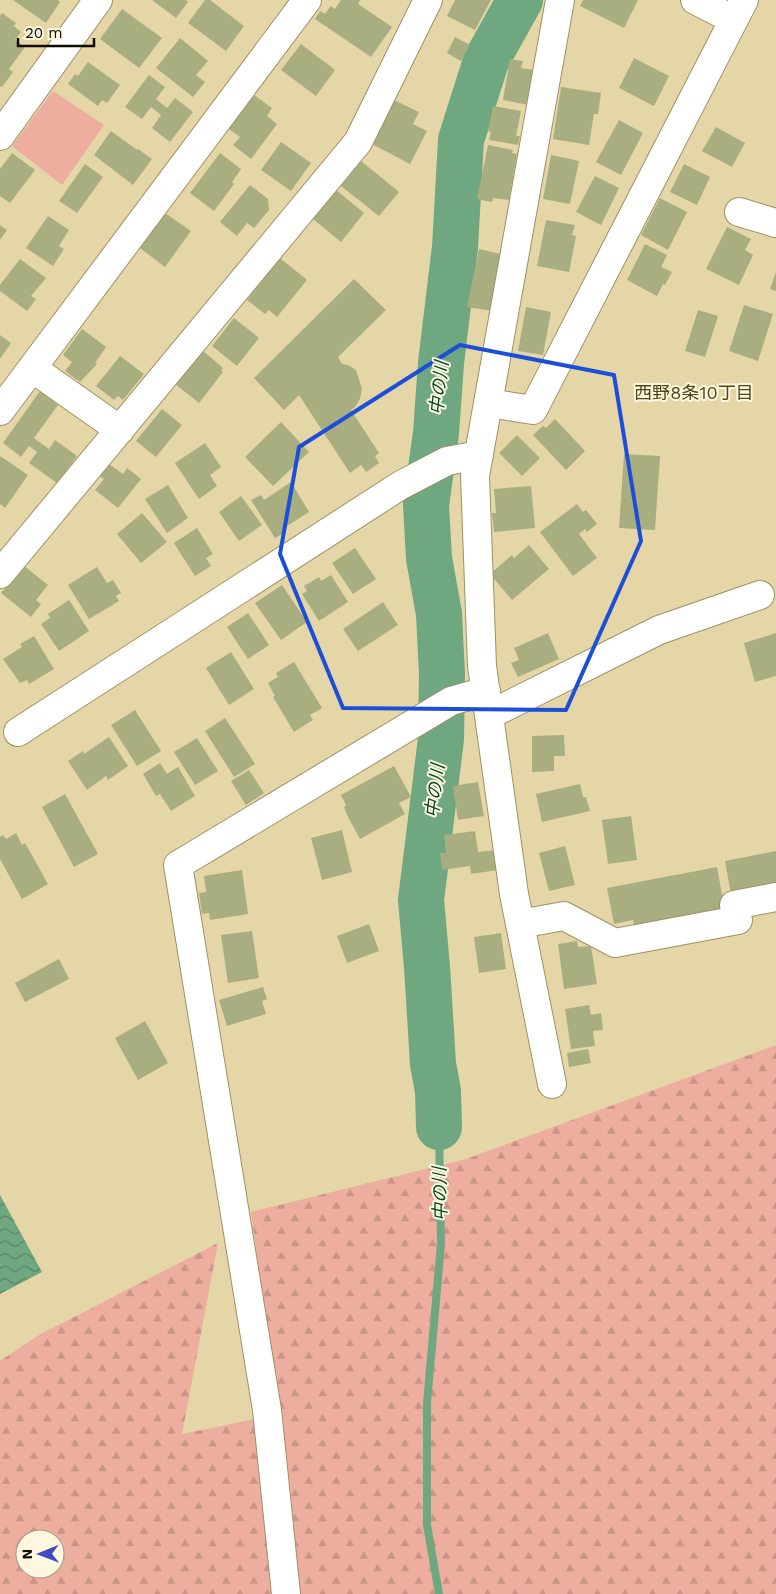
<svg xmlns="http://www.w3.org/2000/svg" width="776" height="1594" viewBox="0 0 776 1594" font-family="'Work Sans','Noto Sans JP',sans-serif">
<defs>
<pattern id="forest-firs" width="22" height="20" patternUnits="userSpaceOnUse" patternTransform="scale(1.25)"><rect width="22" height="20" fill="#edae9f"/><path d="M5 1l3.5 6h-7zM16 11l3.5 6h-7z" fill="#ca9487"/></pattern>
<pattern id="water-waves" width="16" height="10" patternUnits="userSpaceOnUse" patternTransform="scale(1.25)"><rect width="16" height="10" fill="#6fa780"/><path d="M0 5q4-4 8 0t8 0" fill="none" stroke="#5a8666"/></pattern>
</defs>
<rect width="100%" height="100%" fill="#e4d6a6"/>
<!-- green -->
<path fill="#edae9f" d="M53,91L104,125L62,185L12,146Z"/>
<!-- forest -->
<path fill="url(#forest-firs)" fill-rule="evenodd" d="M776,1045V1594H0V1361L39,1335L218,1243L182,1434L279,1414L251,1212L466,1159ZM25,1539H55V1569H25Z"/>
<!-- water -->
<path fill="url(#water-waves)" d="M0,1195L42,1272L0,1294Z"/>
<g fill="none" stroke-linecap="round" stroke-linejoin="round">
<!-- stream -->
<path stroke="#6fa780" stroke-width="8" d="M439,1127L441,1244L427,1403V1525L439,1594"/>
<!-- river -->
<path stroke="#6fa780" stroke-width="46" d="M439,1127L438,1091L433,1064L427,967L421,900L441,739L442,674L439,614L429,558L426,505L436,433L441,363L455,247L461,140L486,61L520,0"/>
</g>
<!-- building -->
<path fill="#a9ae80" d="M13,0H58L60,2L46,23Z
M152,0H186L188,2L176,18Z
M205,0H210L244,26L226,51L188,23Z
M341,0H360L358,4L392,27L371,57L315,19L320,11L325,14L331,6L335,9Z
M455,0H491L475,30L447,16Z
M583,0H638L624,28L580,6Z
M122,9L162,38L139,68L100,39Z
M2,13L16,23L14,26L21,32L15,40L25,47L9,69L13,72L2,87L0,86V16Z
M455,37L470,45L461,61L447,53Z
M180,38L208,61L196,75L205,82L193,97L156,68Z
M301,44L335,70L316,96L281,70Z
M634,58L669,76L654,106L619,88Z
M510,59L523,61L521,68L535,70L529,105L503,100Z
M88,62L120,85L107,103L102,100L98,106L68,84L75,74L78,76Z
M149,75L165,87L156,99L167,108L175,98L193,112L170,142L152,128L161,115L151,107L142,119L125,107Z
M561,87L601,93L598,114H594L589,145L553,139Z
M254,95L272,108L267,116L277,124L251,159L233,145L240,137L229,129Z
M394,100L419,112L413,124L427,131L410,164L372,144Z
M493,106L521,111L516,136H520L518,145L489,140L491,132L488,131Z
M619,120L643,133L621,175L596,162Z
M716,127L745,143L732,167L702,151Z
M111,131L137,150L138,149L152,159L133,185L94,155Z
M281,142L311,163L291,191L261,170Z
M488,145L513,150L512,153L517,154L509,200L493,198L492,202L477,199Z
M12,153L35,170L10,203L0,196V169Z
M220,153L241,169L232,182L234,184L214,211L190,193Z
M551,155L579,161L570,204L543,199Z
M361,161L399,192L379,216L341,186Z
M85,164L103,177L77,213L59,201Z
M684,164L710,177L697,205L670,192Z
M595,176L619,188L601,225L576,212Z
M250,185L268,199L269,210L254,228L247,223L237,236L220,222Z
M336,190L364,213L341,242L313,219Z
M660,198L687,212L668,250L641,235Z
M165,213L191,231L165,267L140,248Z
M48,216L69,230L59,246L64,249L53,266L26,248Z
M546,220L575,225L572,235L576,236L569,272L537,266Z
M0,225L7,230L0,240Z
M727,227L751,239L745,250L753,255L739,285L706,269Z
M645,244L667,255L661,267L672,272L665,285L663,284L657,296L627,280Z
M479,249L501,254L493,296H497L493,311L467,307Z
M280,258L307,280L277,317L269,310L265,314L247,300Z
M20,259L46,278L31,296L36,299L27,311L0,291V285Z
M776,272V291L770,289Z
M354,279L386,310L338,357L342,364L348,365L356,370L362,389L360,399L355,407L351,410L379,453L375,456L379,463L366,472L361,465L350,473L299,395L284,410L254,378Z
M744,305L773,314L758,361L729,351Z
M526,307L551,312L543,355L518,351Z
M698,310L718,316L705,357L685,351Z
M234,318L259,338L237,366L212,346Z
M82,329L106,347L95,363L97,364L80,382L65,371L72,362L63,355Z
M0,335L11,343L0,359Z
M202,350L223,368L221,371L223,372L199,403L175,384Z
M120,356L144,374L123,400L118,396L114,400L96,386Z
M40,391L58,405L34,438L49,449L55,440L77,456L57,483L29,463L37,452L29,446L21,457L3,443Z
M162,409L182,425L156,457L136,441Z
M555,419L585,451L566,470L533,435L543,426L546,428Z
M281,422L309,452L273,486L245,457Z
M517,435L540,458L522,476L499,453Z
M205,443L221,467L210,475L217,486L199,499L175,463Z
M624,454L660,456L655,530L619,528Z
M0,456L28,475L5,508L0,504Z
M109,464L123,474L127,468L141,479L118,508L95,490L104,479L100,476Z
M291,482L309,512L284,528L286,532L275,538L251,500L261,495L264,500Z
M168,485L188,518L167,533L145,499Z
M531,486L535,528L494,532L492,513H496L494,489Z
M241,496L262,525L239,541L219,512Z
M577,504L583,512L586,510L597,524L587,532L585,529L579,534L597,558L573,576L540,532Z
M142,513L167,542L141,563L117,534Z
M197,528L213,554L206,558L211,566L195,576L174,543Z
M529,545L549,569L512,600L490,574L512,555L514,558Z
M355,548L376,579L353,594L332,563Z
M23,565L48,585L36,600L41,604L31,617L1,593Z
M97,567L107,583L113,580L121,593L116,596L119,601L89,619L68,585Z
M331,575L348,602L319,621L302,594L307,591L304,586L319,577L321,581Z
M282,585L307,622L281,640L255,603Z
M69,600L89,631L59,651L41,624L50,618L48,614Z
M383,602L398,625L358,651L343,629Z
M248,613L269,645L248,659L227,627Z
M548,633L559,659L518,677L511,663L519,660L514,648Z
M776,633V676L755,682L744,643Z
M34,636L54,669L29,684L27,680L20,683L3,659L22,647L20,644Z
M231,652L254,689L229,705L206,668Z
M294,662L322,708L310,715L313,720L294,732L273,697L275,696L268,683L278,677L276,673Z
M135,710L161,751L137,766L111,725Z
M225,718L255,764L234,777L205,731Z
M564,735L565,756H554V771L532,772V736Z
M109,737L128,766L108,780L106,776L87,790L68,761L83,751L84,754Z
M197,738L218,771L195,785L174,752Z
M160,763L167,774L178,767L195,796L171,811L160,794L156,796L143,774Z
M394,766L411,797L399,803L405,814L360,839L347,815L344,807L346,805L341,795Z
M249,770L264,793L246,805L231,781Z
M478,782L484,816L458,820L453,786Z
M580,784L583,797H586L590,811L542,822L536,794Z
M65,794L98,854L74,867L42,807Z
M631,816L637,860L608,864L602,820Z
M342,830L352,872L322,880L311,838Z
M475,831L478,852L495,850L498,870L471,874L470,866L442,870L440,853H446L444,835Z
M16,833L22,845L25,843L48,884L22,899L0,859V837L3,835L6,839Z
M565,846L575,885L549,891L539,853Z
M776,851V886L731,894L725,861Z
M717,867L725,911L635,928L633,920L614,924L607,888Z
M242,870L248,914L210,920L209,913L202,914L199,893L206,892L204,876Z
M369,924L379,951L347,963L337,936Z
M252,931L259,978L228,983L221,935Z
M501,933L506,969L479,973L474,937Z
M577,941L578,947L591,946L597,984L564,989L558,944Z
M59,959L69,979L25,1002L15,983Z
M263,987L267,999L262,1001L266,1014L227,1026L219,1000Z
M589,1005L591,1015L601,1013L603,1030L593,1031L595,1046L571,1049L565,1009Z
M145,1021L168,1063L138,1080L115,1038Z
M588,1049L591,1063L569,1067L567,1053Z"/>
<g fill="none" stroke-linecap="round" stroke-linejoin="round">
<defs>
<path id="minor" d="M695,0L734,20
M0,136L98,0
M739,212L776,223
M32,368L120,430
M488,403L533,410L744,0
M0,411L307,0
M0,574L358,142L428,0
M489,715L659,630L760,595
M18,732L401,485L447,461L479,455
M520,924L564,916L615,943L738,920L734,905L776,897
M552,1084L514,894L482,666L475,476L560,0
M286,1594L267,1410L178,865L451,701L486,691"/>
</defs>
<!-- minor casing -->
<use href="#minor" stroke="#9e9164" stroke-width="30"/>
<!-- minor -->
<use href="#minor" stroke="#fff" stroke-width="28"/>
</g>
<!-- marked area -->
<path fill="none" stroke="#1d4ed8" stroke-width="4" stroke-linejoin="round" d="M460,345L614,375L641,541L566,710L343,708L280,554L299,447Z"/>
<g text-anchor="middle" stroke-width="4" stroke-linejoin="round" paint-order="stroke">
<!-- water labels -->
<g font-size="18" font-style="italic" fill="#014824" stroke="#fef7df">
<text transform="translate(439 388) rotate(-84)" y="6">中の川</text>
<text transform="translate(435 791) rotate(-83)" y="6">中の川</text>
<text transform="translate(440 1194) rotate(-91)" y="6">中の川</text>
</g>
<!-- neighbourhood labels -->
<g font-size="18" fill="#504418" stroke="#fef7df">
<text x="694" y="399">西野8条10丁目</text>
</g>
</g>
<!-- north arrow -->
<g transform="translate(40 1554) rotate(269)"><circle r="24" fill="#fef7df" stroke="#9f9986"/>
<path d="M0-4L9 19L0 12L-9 19Z" fill="#404bbf"/>
<text y="-8" font-size="14" font-weight="bold" text-anchor="middle" fill="#100b00">N</text>
</g>
<!-- scale -->
<path d="M18 38v8h76v-8" fill="none" stroke="#100b00" stroke-width="2.5"/>
<text x="25" y="38" font-size="15" fill="#100b00" stroke="#fef7df" stroke-width="4" paint-order="stroke">20 m</text>
</svg>
